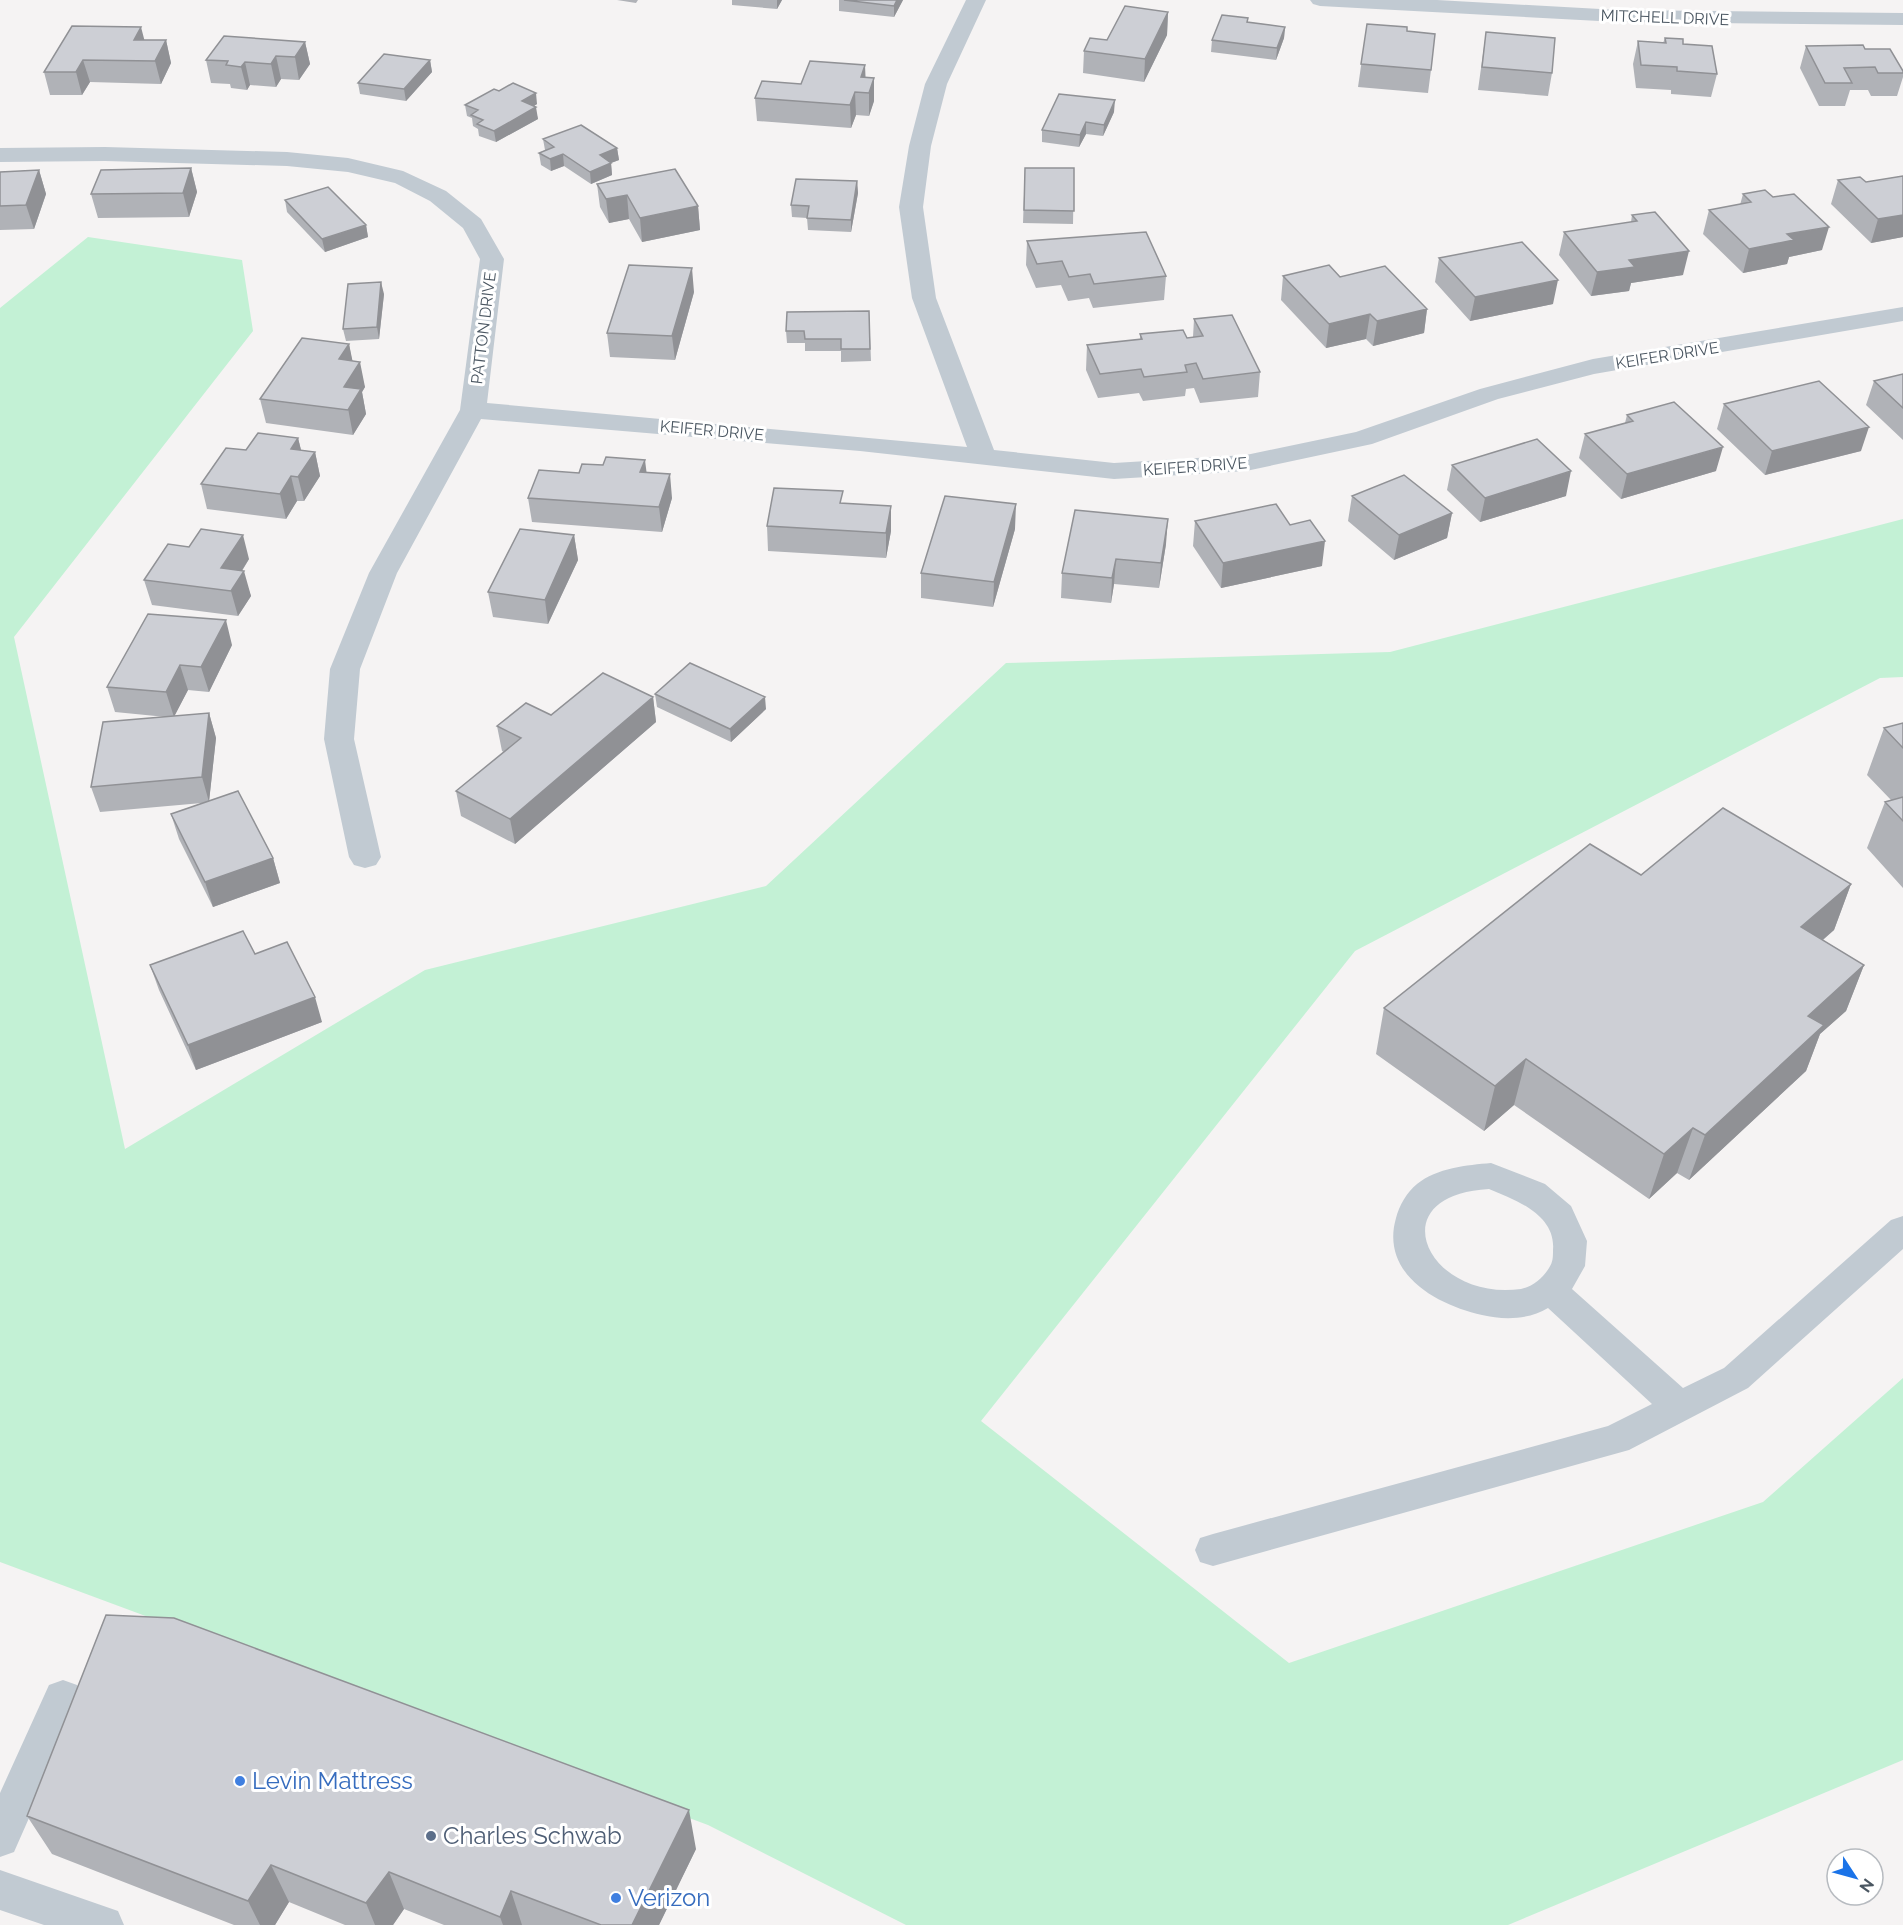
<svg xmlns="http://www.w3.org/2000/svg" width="1903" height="1925" viewBox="0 0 1903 1925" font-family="Raleway,sans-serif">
<rect width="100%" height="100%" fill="#f5f3f3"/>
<!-- green -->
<path fill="#c3f1d5" d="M88,237L242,260L253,331L14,637L125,1149L425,970L766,886L1006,663L1390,652L1903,519V677L1880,678L1355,951L981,1421L1289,1663L1763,1502L1903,1378V1760L1508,1925H906L708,1825L0,1562V308Z"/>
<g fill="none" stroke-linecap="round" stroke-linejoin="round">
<!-- lane -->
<path fill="#c1cad2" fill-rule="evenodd" d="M1491,1163L1545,1184L1571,1206L1587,1241L1585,1266L1572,1289L1683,1388L1724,1368L1891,1220L1903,1216V1249L1748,1388L1629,1450L1213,1566L1200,1562L1195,1550L1200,1538L1213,1534L1608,1426L1652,1404L1548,1308C1529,1320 1503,1320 1482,1315C1437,1305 1380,1274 1396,1218C1399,1206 1407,1192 1417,1184C1437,1168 1467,1165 1491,1163ZM1489,1189C1516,1200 1556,1215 1553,1250C1553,1257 1553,1262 1549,1268C1543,1278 1532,1287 1521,1289C1428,1302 1377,1195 1489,1189Z
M63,1680L77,1685L82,1698L14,1852L0,1857V1793L49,1685Z
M0,1870L118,1911L124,1925H44L0,1910Z"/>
<!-- street -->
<path fill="#c1cad2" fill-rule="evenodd" d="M966,0H986L947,84L931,146L923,207L936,298L994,450L1114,463L1246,455L1356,432L1480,389L1593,359L1903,307V321L1594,374L1498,399L1372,444L1246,471L1114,479L860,451L481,419L397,573L360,669L354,739L381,857L376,865L365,868L354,865L349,857L324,739L330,669L369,573L460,410L480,259L463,228L430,201L395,183L348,172L287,166L105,161L0,162V148L105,147L287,152L348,158L403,171L446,191L481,219L504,259L487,403L967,447L912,298L899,207L909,146L925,84Z
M1310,0H1437L1618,10L1903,13V25L1618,22L1320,6L1313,4Z"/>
</g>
<!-- wall -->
<path fill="#b0b2b7" d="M617,0H638L636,3Z
M732,0H782L777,9L732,5Z
M839,0H903L894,17L839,11Z
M1168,12L1167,35L1144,82L1083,73L1084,51Z
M1248,22L1285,27L1284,38L1276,60L1211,52L1212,40Z
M1367,24L1407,31L1431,70L1428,93L1358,87Z
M1486,32L1552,73L1548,96L1478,90Z
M1665,38L1683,44L1717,74L1711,97L1671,94V90L1636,88L1633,64L1638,41L1663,43Z
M145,40H166L171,63L161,84L90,82L82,95H50L44,72Z
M305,42L310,64L299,80L281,79L276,87L250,85L247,90L231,88L230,84L211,83L206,60Z
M1806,46L1865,49L1903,71V77L1897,96H1871L1868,90H1850L1845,106H1819L1800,68Z
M430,60L432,72L406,101L360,94L358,83Z
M866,77L874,78V101L869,116L856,115L851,128L757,121L755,98L801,84Z
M499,91L537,104L534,106L538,119L496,142L479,136L478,129L473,126L472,118L467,116L465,105Z
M1114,112L1103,136L1086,134L1079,147L1042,142V130Z
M543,139L617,148L619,160L611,163L612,175L591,184L564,166L551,171L541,165L539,153L545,150Z
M191,168L197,192L189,217L98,218L91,194Z
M1025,168H1074L1073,224L1023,223Z
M39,170L46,194L34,229L0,230V172Z
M1903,176V237L1871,243L1831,204L1838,180L1866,182Z
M857,181L858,193L851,232L808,230L807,218L792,217L791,205Z
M597,184L698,206L700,230L642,242L629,219L609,223L600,207Z
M1743,194L1822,250L1789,257L1787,264L1743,273L1703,234L1709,210L1740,205Z
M285,200L366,225L368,237L325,252L287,212Z
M1632,215L1683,275L1631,283L1629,291L1591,296L1559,255L1564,232L1631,222Z
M1027,241L1166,276L1164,300L1093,308L1089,298L1068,301L1061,285L1036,288L1026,265Z
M1439,258L1553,304L1470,321L1435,282Z
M1283,276L1340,277L1427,309L1424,333L1373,346L1366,339L1326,348L1281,300Z
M694,292L675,360L610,357L607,333Z
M384,294L379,339L346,341L343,329Z
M869,311L871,361L841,362V351H805V343H787L786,331Z
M1194,319L1260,372L1258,397L1200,403L1194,388L1186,389L1185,396L1143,401L1139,393L1098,398L1086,370L1087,345L1140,340V334L1187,338L1193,337Z
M349,344L352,361L365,387L362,392L366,414L353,435L266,423L260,399Z
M1903,374V440L1866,405L1874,381Z
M1724,404L1861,451L1765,475L1717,429Z
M1627,415L1716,471L1621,499L1579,458L1585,434L1625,423Z
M298,438L301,450L315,452L320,476L304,501H297L286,519L207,509L201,484L246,450Z
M1452,465L1566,496L1480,522L1447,490Z
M646,472L672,498L662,532L532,522L528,498L579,473Z
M1352,496L1452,513L1447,538L1394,560L1348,521Z
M843,503L891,531L886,558L768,551L767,526Z
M1195,521L1290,525L1322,566L1221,588L1193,546Z
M1015,529L993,607L921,598V573Z
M574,535L578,560L548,624L493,617L488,592Z
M1166,544L1159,588L1114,584L1111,603L1061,598L1062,573Z
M249,559L242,571L251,596L238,616L152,605L144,580Z
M232,645L209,692L188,690L174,716L209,713L216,738L209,801L273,858L280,883L213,907L179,839L171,814L202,803L100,812L91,787L166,717L115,712L107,687Z
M655,694L766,709L731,742L657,707Z
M653,697L656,722L515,844L461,816L456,791L504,752L502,751L497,726Z
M1903,723V888L1867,848L1885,802L1891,800L1867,775L1884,728Z
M1641,875L1851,884L1834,930L1823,940L1864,965L1846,1011L1820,1034L1806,1071L1689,1180L1677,1173L1649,1199L1514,1105L1484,1131L1376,1054L1384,1008Z
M255,954L322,1022L196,1070L159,990L150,965Z
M27,1816L696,1849L659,1925H444L404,1909L393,1925H345L289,1902L275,1925H234L52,1854Z"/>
<!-- shaded-wall -->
<path fill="#909195" d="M777,0H782L777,9Z
M897,0H903L894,17V6Z
M1168,12L1167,35L1144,82L1145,59Z
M141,27L147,50L134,40Z
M1285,27L1284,38L1276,60L1277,48Z
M166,40L171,63L161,84L155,61Z
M305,42L310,64L299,80L295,57Z
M276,56L281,79L276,87L271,64Z
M83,60L90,82L82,95L76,72Z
M430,60L432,72L406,101L404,89Z
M245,62L250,85L247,90L241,67Z
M865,65L866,88L861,77Z
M874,78V101L869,116V93Z
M855,92L856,115L851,128L850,105Z
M536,93L537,104L523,113L522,101Z
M1115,100L1114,112L1103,136L1104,125Z
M536,107L538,119L496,142L494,131Z
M1086,122V134L1079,147L1080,135Z
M617,148L619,160L611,163L612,175L591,184L590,172L600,155Z
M563,154L564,166L551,171L550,159Z
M191,168L197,192L189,217L183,193Z
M39,170L46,194L34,229L26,205Z
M857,181L858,193L851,232V220Z
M627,195L629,219L609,223L606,199Z
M698,206L700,230L642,242L640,218Z
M1903,215V237L1871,243L1878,219Z
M366,225L368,237L325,252L322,239Z
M1829,227L1822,250L1789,257L1787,264L1743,273L1749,249L1787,234Z
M1689,251L1683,275L1631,283L1629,291L1591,296L1597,272L1629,260Z
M692,268L694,292L675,360L672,336Z
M1558,280L1553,304L1470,321L1475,297Z
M381,282L384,294L379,339L377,327Z
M1427,309L1424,333L1373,346L1377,321Z
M1370,314L1366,339L1326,348L1329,324Z
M349,344L354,368L339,359Z
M360,362L365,387L362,392L366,414L353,435L344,387Z
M1869,427L1861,451L1765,475L1772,451Z
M298,438L304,462L291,449Z
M1723,447L1716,471L1621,499L1627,474Z
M315,452L320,476L304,501L298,477Z
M645,460L648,484L640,472Z
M1571,471L1566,496L1480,522L1485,498Z
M670,474L672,498L662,532L659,507Z
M291,476L297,501L286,519L280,494Z
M1016,504L1015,529L993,607L994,582Z
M891,506V531L886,558V533Z
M1452,513L1447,538L1394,560L1399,535Z
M1168,519L1166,544L1159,588L1161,563Z
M243,535L249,559L229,591L221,568Z
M574,535L578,560L548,624L545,600Z
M1325,541L1322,566L1221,588L1223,563Z
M1116,559L1114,584L1111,603L1112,578Z
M244,571L251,596L238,616L231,591Z
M226,620L232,645L209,692L201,667Z
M180,665L188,690L174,717L166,692Z
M653,697L656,722L515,844L510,819Z
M765,697L766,709L731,742L730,729Z
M209,713L216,738L209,802L202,777Z
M273,858L280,883L213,907L205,882Z
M1851,884L1834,930L1784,973L1801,927Z
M1864,965L1846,1011L1820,1034L1806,1071L1689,1180L1705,1135L1808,1016Z
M315,997L322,1022L196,1070L188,1045Z
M1526,1059L1514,1105L1484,1131L1495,1086Z
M1693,1128L1677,1173L1649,1199L1664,1154Z
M689,1810L696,1849L659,1925H632Z
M271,1865L289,1902L275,1925H260L248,1901Z
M389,1872L404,1909L393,1925H375L366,1903Z
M511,1891L522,1925H503L500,1917Z"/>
<!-- building -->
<path fill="#cdcfd5" stroke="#909195" stroke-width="1.5" d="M844,0H897L894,6Z
M1125,6L1168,12L1145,59L1084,51L1090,38L1107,40Z
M1222,15L1248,18L1247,22L1285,27L1277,48L1212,40Z
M1367,24L1407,27V31L1435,34L1431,70L1361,64Z
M72,26L141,27L134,40H166L155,61L83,60L76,72H44Z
M1486,32L1555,38L1552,73L1482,67Z
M224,36L305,42L295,57L276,56L271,64L245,62L241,67L226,65L228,61L206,60Z
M1665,38L1683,39V44L1712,46L1717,74L1677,71V67L1641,65L1638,41L1666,43Z
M1863,45L1865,49H1890L1903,71V73H1878L1875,67L1844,68L1852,83H1825L1806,46Z
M384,54L430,60L404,89L358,83Z
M810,61L865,65L861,77L874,78L869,93L855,92L850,105L755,98L762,81L801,84Z
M513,83L536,93L522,101L536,107L494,131L477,124L483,120L471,115L478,110L465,105L494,89L499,91Z
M1059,94L1115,100L1104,125L1086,122L1080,135L1042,130Z
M581,125L617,148L600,155L611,163L590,172L563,154L550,159L539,153L554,147L543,139Z
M191,168L183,193L91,194L101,170Z
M1025,168H1074V211L1024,210Z
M675,169L698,206L640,218L627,195L606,199L597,184Z
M39,170L26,205L0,206V172Z
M1903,176V215L1878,219L1838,180L1860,177L1866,182Z
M796,179L857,181L851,220L807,218L809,206L791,205Z
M328,187L366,225L322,239L285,200Z
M1765,190L1773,197L1794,194L1829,227L1787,234L1794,240L1749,249L1709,210L1751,202L1743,194Z
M1655,212L1689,251L1629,260L1635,267L1597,272L1564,232L1637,221L1632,215Z
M1146,232L1166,276L1094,284L1090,274L1069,277L1062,261L1037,264L1027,241Z
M1522,242L1558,280L1475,297L1439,258Z
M629,265L692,268L672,336L607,333Z
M1329,265L1340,277L1385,266L1427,309L1377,321L1370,314L1329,324L1283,276Z
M381,282L377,327L343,329L348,284Z
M869,311L870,349H841V339H805L804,331H786L787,312Z
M1232,315L1260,372L1203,379L1196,363L1185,365L1187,372L1144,377L1141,369L1100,374L1087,345L1142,339L1140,334L1183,330L1187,338L1203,336L1194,319Z
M302,338L349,344L339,359L360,362L344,387L361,389L348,410L260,399Z
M1903,374V408L1874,381Z
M1819,381L1869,427L1772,451L1724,404Z
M1674,402L1723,447L1627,474L1585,434L1633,421L1627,415Z
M258,433L298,438L291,449L315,452L298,477L291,476L280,494L201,484L226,448L246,450Z
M1537,439L1571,471L1485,498L1452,465Z
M606,457L645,460L640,472L670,474L659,507L528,498L539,470L579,473L582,464L603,465Z
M1404,475L1452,513L1399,535L1352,496Z
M774,488L843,491L840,503L891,506L886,533L767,526Z
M945,496L1016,504L994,582L921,573Z
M1276,504L1290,525L1310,520L1325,541L1223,563L1195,521Z
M1075,510L1168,519L1161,563L1116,559L1112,578L1062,573Z
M201,529L243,535L221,568L244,571L231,591L144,580L168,544L189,547Z
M520,529L574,535L545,600L488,592Z
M148,614L226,620L201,667L180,665L166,692L107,687Z
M690,663L765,697L730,729L655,694Z
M603,673L653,697L510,819L456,791L521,738L497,726L526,703L551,715Z
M209,713L202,777L91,787L103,722Z
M1903,723V748L1884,728Z
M238,791L273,858L205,882L171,814Z
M1903,797V821L1885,802Z
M1723,808L1851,884L1801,927L1864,965L1808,1016L1824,1025L1705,1135L1693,1128L1664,1154L1526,1059L1495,1086L1384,1008L1590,844L1641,875Z
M243,931L255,954L287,942L315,997L188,1045L150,965Z
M106,1615L174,1618L689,1810L632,1925H601L511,1891L500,1917L389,1872L366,1903L271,1865L248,1901L27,1816Z"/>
<!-- markers -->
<g fill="#3f7fe0" stroke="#fff" stroke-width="2">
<circle cx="240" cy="1781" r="6"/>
<circle cx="616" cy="1898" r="6"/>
</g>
<circle fill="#5c6f8a" stroke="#fff" stroke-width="2" cx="431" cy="1836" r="6"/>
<g text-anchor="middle" stroke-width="6" stroke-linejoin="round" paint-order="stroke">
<!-- far-street labels -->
<g font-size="16" fill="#4a5661" stroke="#fff">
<text transform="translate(1665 17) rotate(2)" y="6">MITCHELL DRIVE</text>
<text transform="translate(483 328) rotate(-83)" y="6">PATTON DRIVE</text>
<text transform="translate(1667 355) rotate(-9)" y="6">KEIFER DRIVE</text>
<text transform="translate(712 430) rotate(5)" y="6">KEIFER DRIVE</text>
<text transform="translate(1195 466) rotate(-4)" y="6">KEIFER DRIVE</text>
</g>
<!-- near-shop labels -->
<g font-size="24" fill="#366cbe" stroke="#fff" text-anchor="start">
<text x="252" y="1789">Levin Mattress</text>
<text x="628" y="1906">Verizon</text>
</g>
<!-- near-service labels -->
<g font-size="24" fill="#4e5e75" stroke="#fff" text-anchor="start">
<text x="443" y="1844">Charles Schwab</text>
</g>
</g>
<!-- north arrow -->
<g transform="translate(1855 1877) rotate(126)"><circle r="28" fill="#ffffff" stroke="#b7bbc0" stroke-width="1.5"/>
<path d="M0-4.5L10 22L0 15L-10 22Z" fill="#1a73e8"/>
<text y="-9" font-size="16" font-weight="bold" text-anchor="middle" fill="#4a5661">N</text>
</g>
</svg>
